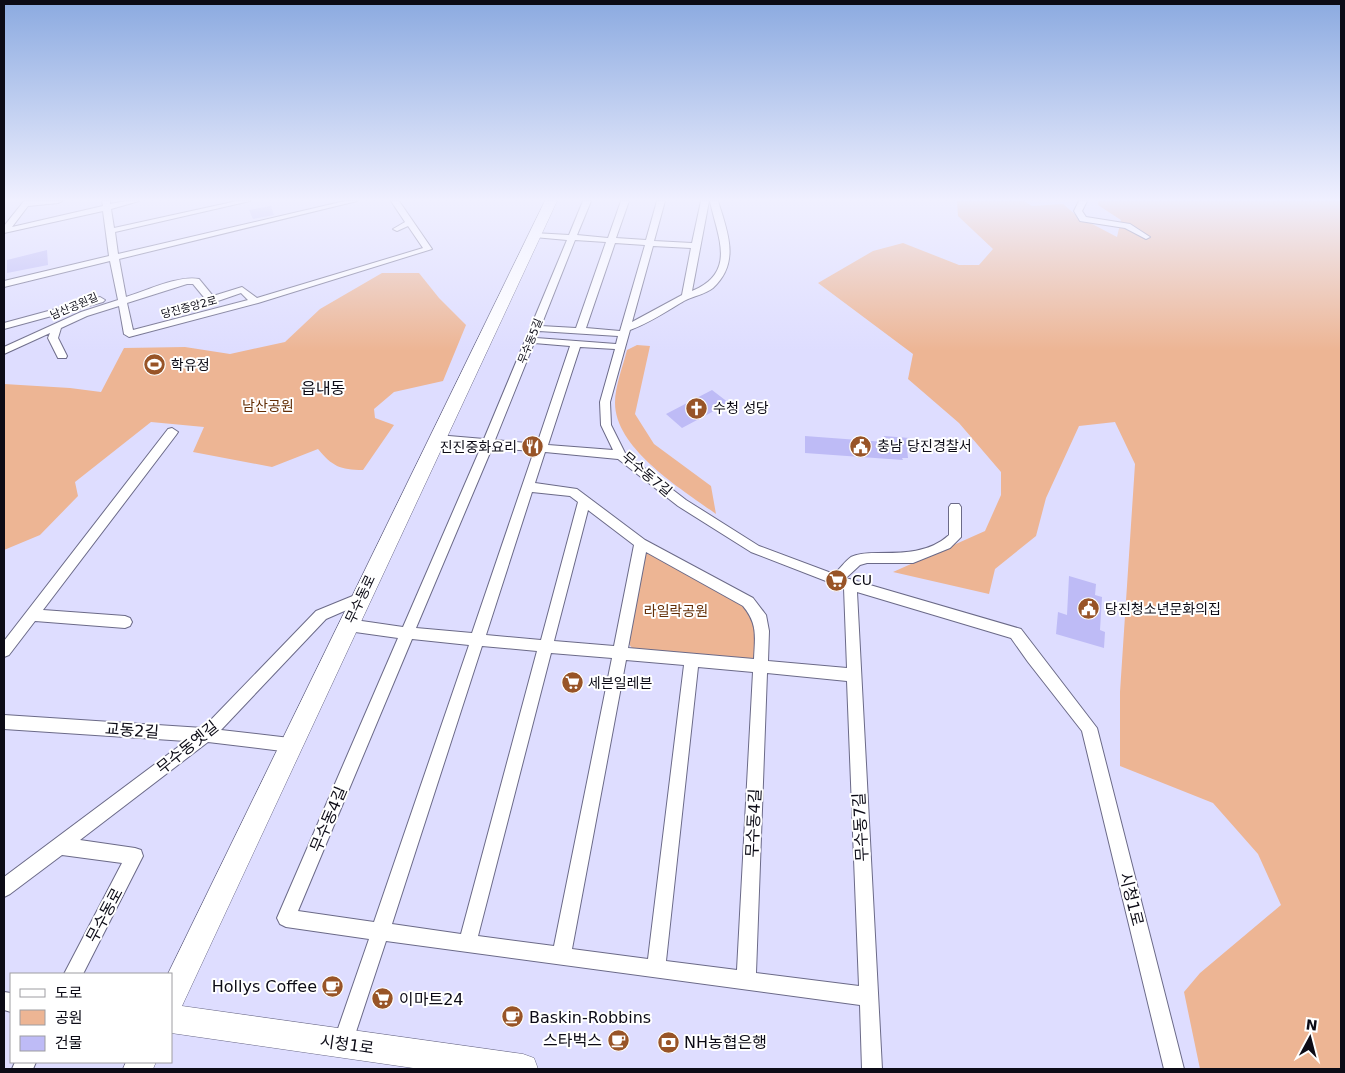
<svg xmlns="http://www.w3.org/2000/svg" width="1345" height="1073" viewBox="0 0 1345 1073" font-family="'DejaVu Sans','Noto Sans KR',sans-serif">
<rect width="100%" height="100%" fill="#deddff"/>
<!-- green -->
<path fill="#edb594" d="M957,201H1024L1032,206L1063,204L1077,216L1117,237L1121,220L1098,205V201H1341V1069H1200L1184,992L1200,973L1281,905L1258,854L1213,803L1120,766V692L1135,464L1115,422L1079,426L1046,498L1036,536L995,569L989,594L893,572L985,531L1001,495V472L959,423L908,379L913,354L818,283L873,251L903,243L959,265H979L993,249L958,216Z
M382,273H419L439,298L466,325L443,381L394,392L374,409L375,418L394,425L363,470C340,470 332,466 318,449L272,467L193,452L204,427L151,422L75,482L78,496L40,535L4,550V384L70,388L101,392L124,348L185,347L230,354L285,342L320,309Z
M637,345L650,346L635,414L654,444L711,486L716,514C683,490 615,449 615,403C615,386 623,366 627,350Z
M645,550L747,603L756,616L755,657L750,660L632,648L628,643Z"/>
<!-- building -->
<path fill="#bebbf6" d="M271,206L274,215L253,219L249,210Z
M47,250L48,265L7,273V260Z
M712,390L729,403L682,428L666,414Z
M805,436L885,442L884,436L910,438L912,450L907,449L908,458H902L903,460L805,453Z
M1069,576L1096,584L1095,595L1102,597L1100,630L1105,632L1104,648L1056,634L1058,612L1067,615Z"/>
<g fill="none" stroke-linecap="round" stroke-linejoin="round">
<defs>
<path id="street" d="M24,201H62L58,203L28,206L12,227L103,206L102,201H110V204L126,201H139L111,209L114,228L237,201H250L115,232L118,254L345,201H357L119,259L126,297C146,291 179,275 199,279L213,296L242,287L257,298L423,248L408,226L397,231L393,229L405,222L391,201H399L432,249L258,303L129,337L124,334L119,306L87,316L61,328L58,338L67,356L66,358H58L48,338L50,333L4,354V347L81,312L118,300L110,261L4,287V281L109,256L103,211L4,233V226ZM187,284H193L207,301L215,302L241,293L248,300L133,330L127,303Z
M583,201H591L577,235L608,238L621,201H629L616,238L646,240L657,201H665L654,241L692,243L701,201H709L692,291C738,272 717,236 710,201H718C727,231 741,262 713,288C706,294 693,296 684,301C667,311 649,323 630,330L610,402L611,425L625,453L686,500L759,546L834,574C840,569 845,561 851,557C859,553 870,553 878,553C904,553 929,553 949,535V507L951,504H959L961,507V537L950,548L913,563H867L860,565L846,578L1021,629L1097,728L1184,1069H1164L1082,731L1028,662L1011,638L857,592L882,1069H862L860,1005L386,941L350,1050L343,1053L336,1050L333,1043L369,939L286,927L280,924L277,918L398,638L348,631L343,629L341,625L343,621L348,619L403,627L481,447L437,443L431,439L437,435L484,439L567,240L534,237L530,235L534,233L569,235ZM575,240L606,242L576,328L541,326ZM615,243L645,245L620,331L586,328ZM653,246L691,248L682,295L632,322ZM539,331L618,336L616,344L536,338ZM534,343L570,346L537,444L495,440ZM580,347L615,349L600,402L601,425L613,450L548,445ZM492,448L534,451L472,633L416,628ZM545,452L618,459L678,506L751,552L844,588L847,668L768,661L769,631L766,615L753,598L645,540L577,489L535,483ZM532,492L570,496L578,502L541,640L486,635ZM588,510L634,545L614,646L554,641ZM646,552L743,606C758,624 755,637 754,659L628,648ZM412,639L469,645L374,922L298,911ZM482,646L537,651L461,934L392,924ZM551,653L612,658L554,946L478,936ZM626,660L684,665L648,959L572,949ZM698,667L753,672L737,970L666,961ZM767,673L847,681L859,986L756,973Z
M1079,201H1087L1082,211L1086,217L1130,224L1150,237L1146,239L1125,228L1080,221L1074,211Z
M100,297L105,300L103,302L4,329V323Z
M172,428L178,432L176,435L43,610L125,616L130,618L132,622L130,626L125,628L35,621L9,655L4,657V641L168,429Z
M360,593L365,594L367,598L365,602L326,619L221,730L290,738L295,740L298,745L295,750L290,752L208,742L80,840L135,848L141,850L143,856L83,974H64L122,863L62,855L10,894L4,897V877L186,741L4,729V715L203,728L316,611Z
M4,992L11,993V1012L4,1010Z
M15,1062H36L33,1069H12Z"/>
<path id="secondary" d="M545,201H557L182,1006L523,1054L534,1058L538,1069H420L171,1033V974H168Z
M126,1062H156L153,1069H123Z"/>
</defs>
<!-- street casing -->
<use href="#street" stroke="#6b6a88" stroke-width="2"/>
<!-- secondary casing -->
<use href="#secondary" stroke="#6b6a88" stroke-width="1"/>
<!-- street -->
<use href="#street" fill="#fff" fill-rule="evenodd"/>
<!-- secondary -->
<use href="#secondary" fill="#fff" fill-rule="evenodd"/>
</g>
<!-- sky -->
<linearGradient id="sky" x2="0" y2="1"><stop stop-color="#8baae0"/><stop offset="0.57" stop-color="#f0f0ff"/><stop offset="1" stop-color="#f0f0ff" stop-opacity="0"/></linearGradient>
<rect width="1345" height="351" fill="url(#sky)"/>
<!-- icons -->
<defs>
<symbol id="stadium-disc" viewBox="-11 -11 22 22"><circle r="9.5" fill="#985427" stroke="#fff"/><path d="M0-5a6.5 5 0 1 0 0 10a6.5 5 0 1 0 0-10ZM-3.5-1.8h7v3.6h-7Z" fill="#fff"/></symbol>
<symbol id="church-disc" viewBox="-11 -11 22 22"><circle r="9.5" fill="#985427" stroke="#fff"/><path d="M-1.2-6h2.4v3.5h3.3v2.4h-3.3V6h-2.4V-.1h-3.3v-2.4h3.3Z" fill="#fff"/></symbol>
<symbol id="civic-disc" viewBox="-11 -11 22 22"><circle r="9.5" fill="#985427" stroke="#fff"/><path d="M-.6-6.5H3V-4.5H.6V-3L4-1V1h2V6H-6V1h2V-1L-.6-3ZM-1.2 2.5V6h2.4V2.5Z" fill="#fff"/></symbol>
<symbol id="restaurant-disc" viewBox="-11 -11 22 22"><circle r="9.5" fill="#985427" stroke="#fff"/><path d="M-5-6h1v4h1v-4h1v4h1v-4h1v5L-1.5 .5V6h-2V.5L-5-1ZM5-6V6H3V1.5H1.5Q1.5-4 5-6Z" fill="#fff"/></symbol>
<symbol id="supermarket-disc" viewBox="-11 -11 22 22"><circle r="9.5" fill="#985427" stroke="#fff"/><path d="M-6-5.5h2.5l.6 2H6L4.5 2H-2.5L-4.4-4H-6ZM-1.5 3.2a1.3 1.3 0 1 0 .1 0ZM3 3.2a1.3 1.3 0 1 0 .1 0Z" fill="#fff"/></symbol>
<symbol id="cafe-disc" viewBox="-11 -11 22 22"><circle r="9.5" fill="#985427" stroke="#fff"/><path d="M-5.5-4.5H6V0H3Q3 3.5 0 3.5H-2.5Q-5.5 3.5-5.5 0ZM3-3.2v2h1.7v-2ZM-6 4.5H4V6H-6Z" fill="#fff"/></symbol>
<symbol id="bank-disc" viewBox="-11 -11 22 22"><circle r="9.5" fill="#985427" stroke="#fff"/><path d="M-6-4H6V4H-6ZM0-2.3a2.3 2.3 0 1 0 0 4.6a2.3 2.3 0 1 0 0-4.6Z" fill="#fff"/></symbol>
</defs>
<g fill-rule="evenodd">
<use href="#stadium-disc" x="142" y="352" width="25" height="25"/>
<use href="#church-disc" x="684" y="396" width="25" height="25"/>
<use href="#civic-disc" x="848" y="434" width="25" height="25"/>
<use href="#restaurant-disc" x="520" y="434" width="25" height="25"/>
<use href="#supermarket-disc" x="824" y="568" width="25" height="25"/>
<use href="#civic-disc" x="1076" y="596" width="25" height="25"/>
<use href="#supermarket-disc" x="560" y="670" width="25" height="25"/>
<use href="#cafe-disc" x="320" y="974" width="25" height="25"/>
<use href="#supermarket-disc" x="370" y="986" width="25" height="25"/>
<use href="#cafe-disc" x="500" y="1004" width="25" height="25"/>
<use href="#cafe-disc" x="606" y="1028" width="25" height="25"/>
<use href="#bank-disc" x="656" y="1030" width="25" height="25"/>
</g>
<g text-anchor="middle" stroke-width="4" stroke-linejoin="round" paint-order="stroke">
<!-- far-street labels -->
<g font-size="11" fill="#0c0b16" stroke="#fff">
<text transform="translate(74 306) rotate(-23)" y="4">남산공원길</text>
<text transform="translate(189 307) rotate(-15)" y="4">당진중앙2로</text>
<text transform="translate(530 341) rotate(-68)" y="4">무수동5길</text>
</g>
<!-- poi labels -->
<g font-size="14" fill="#0c0b16" stroke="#fff" text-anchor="start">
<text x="171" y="370">학유정</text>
<text x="713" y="413">수청 성당</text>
<text x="877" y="451">충남 당진경찰서</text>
<text x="517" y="452" text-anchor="end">진진중화요리</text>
<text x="852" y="585">CU</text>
<text x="1105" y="614">당진청소년문화의집</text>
<text x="588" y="688">세븐일레븐</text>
</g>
<!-- park labels -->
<g font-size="14" fill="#632e06" stroke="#fff">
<text x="268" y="411">남산공원</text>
<text x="676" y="616">라일락공원</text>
</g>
<!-- street labels -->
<g font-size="14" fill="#0c0b16" stroke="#fff">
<text transform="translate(647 474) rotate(40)" y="5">무수동7길</text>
<text transform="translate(360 599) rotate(-65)" y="5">무수동로</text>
</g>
<!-- quarter labels -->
<g font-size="16" fill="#0c0b16" stroke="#fff">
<text x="323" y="394">읍내동</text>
</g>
<!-- near-street labels -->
<g font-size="16" fill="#0c0b16" stroke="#fff">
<text transform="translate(132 730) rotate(4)" y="6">교동2길</text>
<text transform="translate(187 747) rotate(-39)" y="6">무수동옛길</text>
<text transform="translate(328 819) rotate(-67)" y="6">무수동4길</text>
<text transform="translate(753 823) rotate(-87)" y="6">무수동4길</text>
<text transform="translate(860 827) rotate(-93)" y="6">무수동7길</text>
<text transform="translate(1132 899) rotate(76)" y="6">시청1로</text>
<text transform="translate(104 915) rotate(-62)" y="6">무수동로</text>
<text transform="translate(347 1044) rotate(8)" y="6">시청1로</text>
</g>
<!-- near-poi labels -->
<g font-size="16" fill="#0c0b16" stroke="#fff" text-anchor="start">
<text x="317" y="992" text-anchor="end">Hollys Coffee</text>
<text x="399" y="1005">이마트24</text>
<text x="529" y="1023">Baskin-Robbins</text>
<text x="602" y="1046" text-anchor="end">스타벅스</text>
<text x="684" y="1048">NH농협은행</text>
</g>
</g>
<!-- border -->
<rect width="1345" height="1073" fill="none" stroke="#0c0b16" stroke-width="10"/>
<!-- legend -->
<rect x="10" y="973" width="162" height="90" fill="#ffffff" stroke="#9e9da2"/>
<rect x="20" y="989" width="25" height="8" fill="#ffffff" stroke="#9e9da2"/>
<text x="55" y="998" font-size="15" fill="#0c0b16">도로</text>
<rect x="20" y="1010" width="25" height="15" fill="#edb594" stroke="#9e9da2"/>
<text x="55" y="1023" font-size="15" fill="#0c0b16">공원</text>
<rect x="20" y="1036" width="25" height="15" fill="#bebbf6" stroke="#9e9da2"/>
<text x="55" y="1048" font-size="15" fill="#0c0b16">건물</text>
<!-- north arrow -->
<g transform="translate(1310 1038) rotate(7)" stroke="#ffffff" stroke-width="4" paint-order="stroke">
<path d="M0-4L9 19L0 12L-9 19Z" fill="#0c0b16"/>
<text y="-8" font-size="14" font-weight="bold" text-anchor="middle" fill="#0c0b16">N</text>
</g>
</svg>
